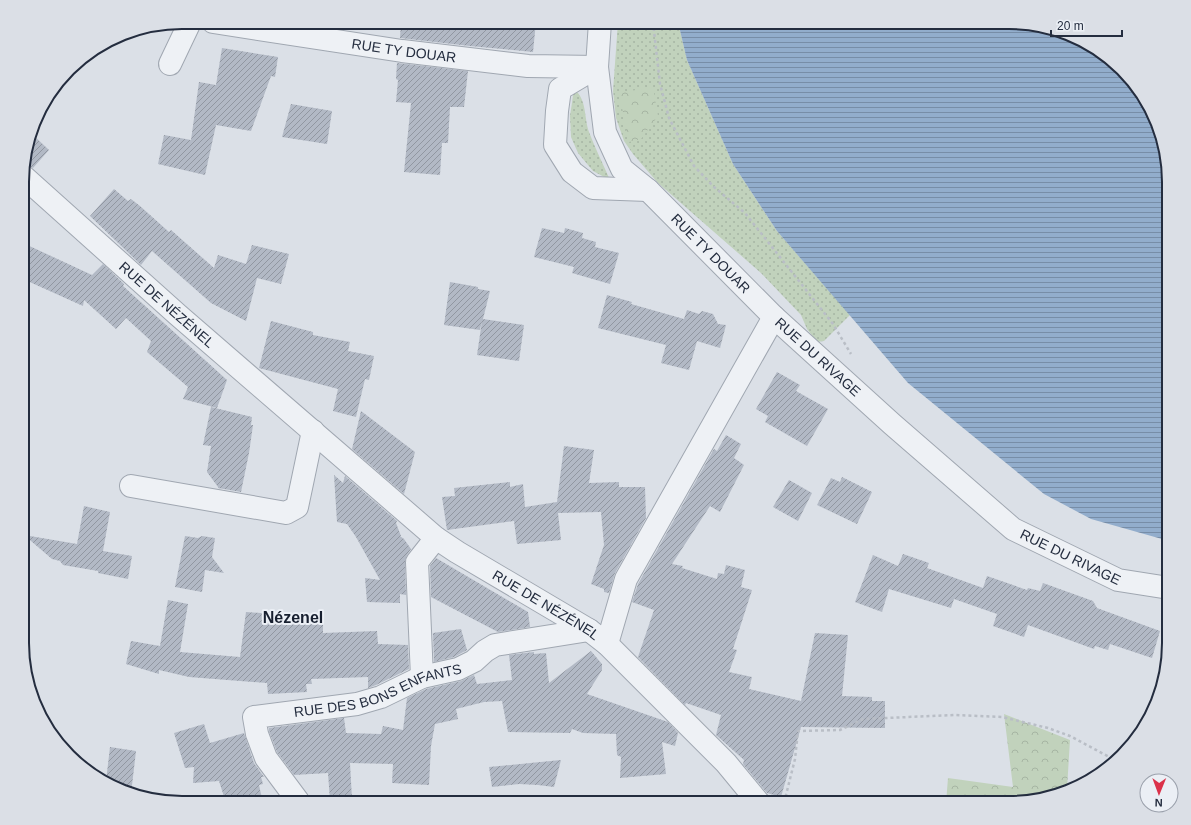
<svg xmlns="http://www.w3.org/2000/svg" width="1191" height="825" viewBox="0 0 1191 825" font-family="Helvetica,sans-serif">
<defs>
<pattern id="grass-dots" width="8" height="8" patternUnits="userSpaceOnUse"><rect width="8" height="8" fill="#c1d2bc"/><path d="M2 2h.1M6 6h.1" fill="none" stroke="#a6b5a3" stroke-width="1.8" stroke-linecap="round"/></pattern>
<pattern id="forest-crowns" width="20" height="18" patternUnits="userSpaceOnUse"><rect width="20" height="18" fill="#c1d2bc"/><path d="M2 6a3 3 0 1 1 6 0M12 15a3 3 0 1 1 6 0" fill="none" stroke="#a6b5a3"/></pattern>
<pattern id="water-rules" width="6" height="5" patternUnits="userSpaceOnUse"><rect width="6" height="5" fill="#92adcc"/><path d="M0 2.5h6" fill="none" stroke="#778da7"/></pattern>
<pattern id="building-hatch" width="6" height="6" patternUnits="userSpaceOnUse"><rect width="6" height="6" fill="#b2b9c5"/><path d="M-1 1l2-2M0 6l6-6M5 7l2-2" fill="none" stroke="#9197a1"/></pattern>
</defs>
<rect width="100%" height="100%" fill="#dbe0e7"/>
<!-- grass -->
<path fill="url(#grass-dots)" d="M618,22H678L687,60L733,164L777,231L850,315L824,341L817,342L807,329L801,315L761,273L658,183L633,154L624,141L616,118L613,91Z
M574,89C587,99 584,118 589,132C595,148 603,164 610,180L593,171L578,153L571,137L570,116Z"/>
<!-- forest -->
<path fill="url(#forest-crowns)" d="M653,87L658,116L641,139L629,142L619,93Z
M1004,714L1070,740L1067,789L1009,803H946L948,778L1013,787Z"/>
<!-- water -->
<path fill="url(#water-rules)" d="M678,22H1019L1060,31L1106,55L1152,111L1169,172V541L1091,519L1044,494L908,383L777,231L733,164L687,60Z"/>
<!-- building -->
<path fill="url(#building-hatch)" d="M401,22H472L496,25L497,22H536L533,52L470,46L400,38Z
M222,48L278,57L275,77L271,76L251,131L216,125L205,175L158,164L164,135L191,140L199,82L216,85Z
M397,63L468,71L464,107H450L448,143H442L440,175L404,172L411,103L396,102L398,80L396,79Z
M291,104L332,111L327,144L282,137Z
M32,134L49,150L33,168L26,164H23Z
M114,189L128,201L131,199L140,206L169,232L171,230L214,268L218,255L246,264L252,245L289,254L281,284L257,278L246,321L211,303L152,251L141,265L90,216Z
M542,228L564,233L565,228L583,233L582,238L596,242L595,247L619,253L610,284L572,273L574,267L534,257Z
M23,243L92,275L103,264L124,284L123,286L227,380L217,408L183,399L188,387L147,352L151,341L126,318L116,329L84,300L83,306L23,279Z
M450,282L478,287V289L490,291L483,319L524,325L519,361L477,355L482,321L480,330L444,325Z
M607,295L632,302L631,304L684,319L687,310L699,314L702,311L713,314L718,324L726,325L720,348L697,341L689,370L661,363L666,345L598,328Z
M271,321L313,332V335L350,342L348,351L374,356L369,380L365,379L356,417L333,411L338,389L259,368Z
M777,372L800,385L796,391L828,409L807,446L765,422L768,416L756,409Z
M211,407L252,417L251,425H253L249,453L241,492L218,488V487L207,472L211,446L203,445Z
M361,411L415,452L404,494L352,449Z
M726,435L741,444L734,458L744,465L720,512L710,506L672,564L683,566L682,568L717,579L718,573L724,574L726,565L745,570L741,587L752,590L733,649L737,650L729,672L752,677L749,689L801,701L815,633L848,635L842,696L872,697V701H885V728L801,727L781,797L767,793L743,764L744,760L716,735L721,715L686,703L685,705L638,657L654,610L632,602L638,584L714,449L717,451Z
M564,446L594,450L589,483L619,482V487H645L646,518L615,573L609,593L604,592V589L591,584L604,545L601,512L558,513L561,540L517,544L514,521L447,530L442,497L455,496L454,488L510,482V487L523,484L525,507L557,502Z
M334,475L343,483L345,476L397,521L396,523L401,536H400L404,539L411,549L407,555L405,562L406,595L400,594V603L367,602L365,578L380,580L356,537L347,524L337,522Z
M842,477L872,492L857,524L817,505L831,478L840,482Z
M789,480L812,493L798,521L773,507Z
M84,506L110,512L103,551L132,556L128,579L98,573V571L63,565L60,561L52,559L24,535L77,544Z
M185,536L198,538L202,536L215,538L212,557L224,573L205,570L202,592L175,587Z
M903,554L929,563L927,568L983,588L987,576L1027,590L1028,588L1040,591L1043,583L1093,601L1097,608L1160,631L1152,658L1110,644L1108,650L1095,646L1094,649L1028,625L1024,637L993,626L997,614L954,599L951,608L889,589L882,612L855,602L873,555L898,566Z
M436,558L528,612L530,627L498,632L431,597L430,566Z
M168,600L188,604L180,652L240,657L246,612L274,614L280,624L323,623V633L377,631L378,644L408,645L409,669L376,685L368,688V677L311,679L312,684H306L307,692L268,694L267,683L189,677L159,670V674L126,664L131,641L160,646Z
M461,629L467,650L454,657L434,662L433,633Z
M591,651L602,664V670L587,694L668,722L678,733L675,746L662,742L666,774L620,778L621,757L617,755L616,734L583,733L572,729L570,733L508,732L502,701L484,702L456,709L458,719L435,724L431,746L429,785L392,783L393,764L350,763L352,799L330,801L328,773L294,775L277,752L269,731V728L344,718L346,733L381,734L383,726L403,730L407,698L426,689L461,681L474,675L477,684L512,680L509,655L534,652V654L546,653L549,683Z
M204,724L210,743L244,733L254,763L264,777H261L263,784L259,785L263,803H226L219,781L193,783L194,767L185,768L174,733Z
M110,747L136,751L131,794L106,781Z
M561,760L554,787L538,785L519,784L492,787L489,767Z"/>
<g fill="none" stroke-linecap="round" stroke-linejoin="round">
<defs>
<g id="minor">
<path id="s1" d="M213,22L402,51L528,66L597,67"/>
<path id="s2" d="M600,22L597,67L605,132L622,169L648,190L774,317L892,424L1013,529L1118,580L1169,588"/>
<path d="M170,64L190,22"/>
<path d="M597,67L560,89L557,111L555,145L572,172L593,188L648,190"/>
<path id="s3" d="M23,176L178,315L436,538L457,552L589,630L607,644L726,763L759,803"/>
<path d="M131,486L286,513L297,507L313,431"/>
<path d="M607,644L626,579L774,317"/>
<path d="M422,677L417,562L436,538"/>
<path id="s4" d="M298,801L266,758L257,734L254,717L357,704L381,697L422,677L458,669L474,661L485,651L495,645L589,630"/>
</g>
</defs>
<!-- minor casing -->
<use href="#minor" stroke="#a0a7b1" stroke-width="24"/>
<!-- path -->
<path stroke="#b9bec6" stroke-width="2.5" stroke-dasharray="3 3" stroke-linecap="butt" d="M653,22L660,84L669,118L694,166L714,187L745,213L833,324L851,354
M782,801L785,799L795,759L798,731L840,730L863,719L954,715L1002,717L1048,728L1070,736L1113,759
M635,803L689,798"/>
<!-- minor -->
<use href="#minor" stroke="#eef1f5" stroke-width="22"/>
</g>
<g text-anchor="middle" stroke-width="4" stroke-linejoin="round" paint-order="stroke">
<!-- street labels -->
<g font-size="14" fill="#242d3f" stroke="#ebeff5">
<text dy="5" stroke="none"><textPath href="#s1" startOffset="193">RUE TY DOUAR</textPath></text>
<text dy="5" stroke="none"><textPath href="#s2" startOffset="274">RUE TY DOUAR</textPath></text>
<text dy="5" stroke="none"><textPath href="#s3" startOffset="193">RUE DE NÉZÉNEL</textPath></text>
<text dy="5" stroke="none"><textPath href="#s2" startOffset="423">RUE DU RIVAGE</textPath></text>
<text dy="5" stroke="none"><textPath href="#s2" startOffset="747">RUE DU RIVAGE</textPath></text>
<text dy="5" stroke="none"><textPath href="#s3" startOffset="678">RUE DE NÉZÉNEL</textPath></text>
<text dy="5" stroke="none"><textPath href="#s4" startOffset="224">RUE DES BONS ENFANTS</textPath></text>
</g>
<!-- quarter labels -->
<g font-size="16" font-weight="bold" fill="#171f2f" stroke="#ebeff5">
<text x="293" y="623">Nézenel</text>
</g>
</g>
<!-- crop -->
<path d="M0 0H1191V825H0ZM182 29H1009A153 153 0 0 1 1162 182V643A153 153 0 0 1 1009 796H182A153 153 0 0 1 29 643V182A153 153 0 0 1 182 29Z" fill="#dbdfe6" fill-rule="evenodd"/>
<path fill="none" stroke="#242d3f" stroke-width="2" d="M182 29H1009A153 153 0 0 1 1162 182V643A153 153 0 0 1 1009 796H182A153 153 0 0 1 29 643V182A153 153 0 0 1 182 29Z"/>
<!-- north arrow -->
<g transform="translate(1159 793) rotate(181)"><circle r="19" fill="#ebeff5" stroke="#9ba1ac"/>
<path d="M0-3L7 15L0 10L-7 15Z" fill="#db324a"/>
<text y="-6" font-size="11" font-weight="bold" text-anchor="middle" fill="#242d3f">N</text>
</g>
<!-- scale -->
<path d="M1051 30v6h71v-6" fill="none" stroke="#242d3f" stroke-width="2"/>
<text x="1057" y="30" font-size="12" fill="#242d3f" stroke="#ebeff5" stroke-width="3" paint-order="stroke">20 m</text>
</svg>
